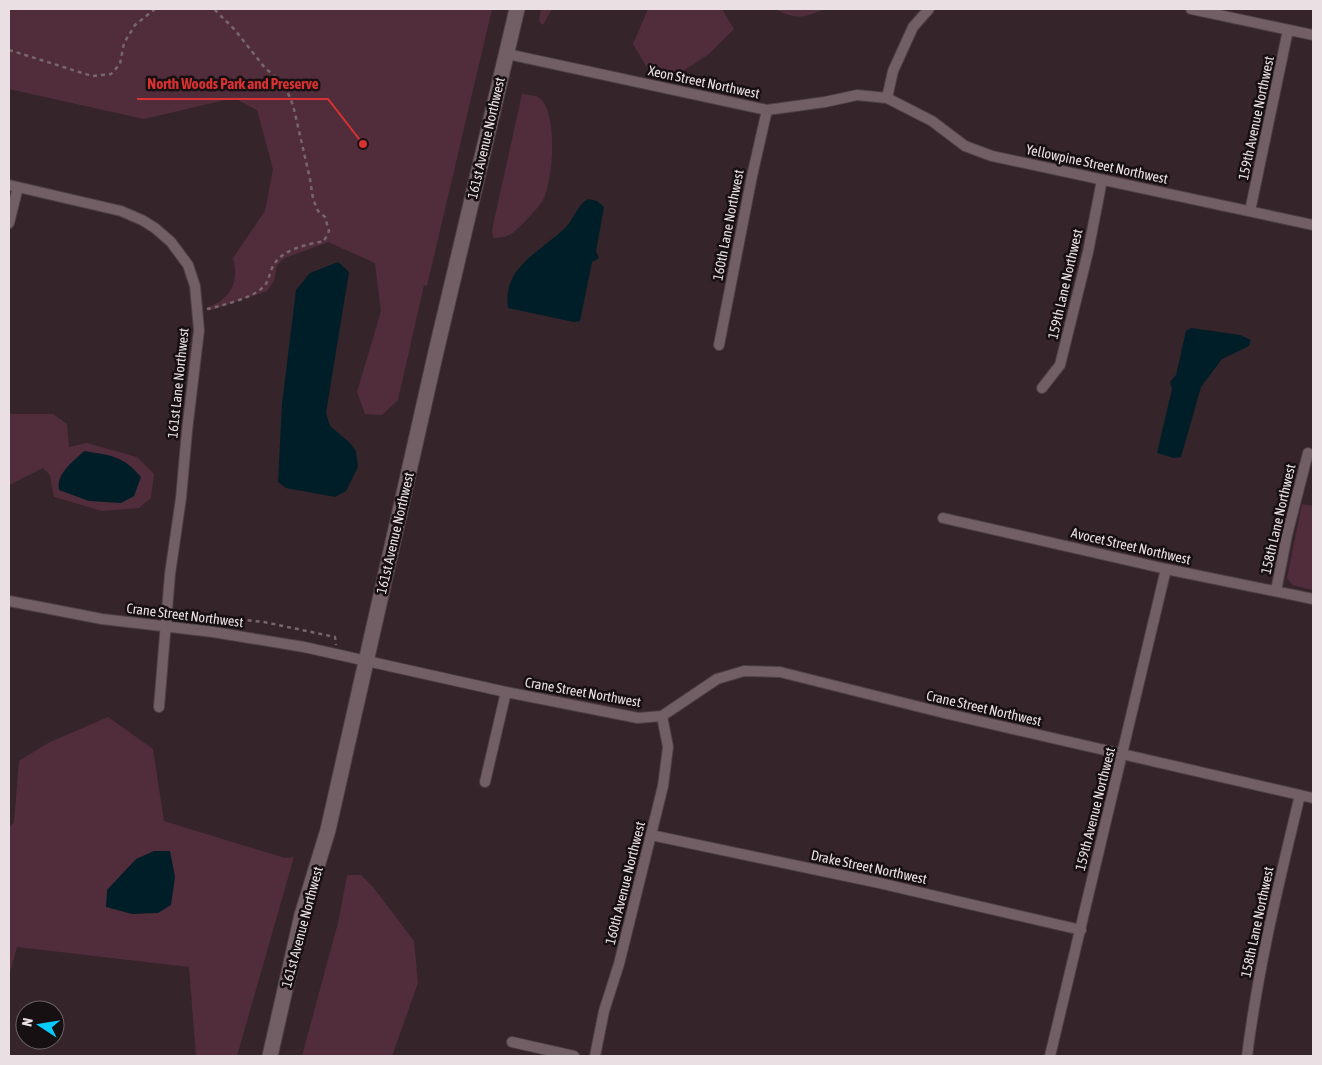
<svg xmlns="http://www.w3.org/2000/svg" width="1322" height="1065" viewBox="0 0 1322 1065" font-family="'Asap Condensed',sans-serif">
<rect width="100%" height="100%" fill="#35242a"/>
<!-- green -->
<path fill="#512d3c" d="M9,9H492L427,286L424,285L398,400L382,415L365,414L357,392L381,311L375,263L328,242L285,258L277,265L274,281L267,291L208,311V307C232,299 239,281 233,258L265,211L273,169L257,110L234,98L144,119L9,89Z
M541,9H552L543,25L539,21Z
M648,9H722L734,29L709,54L677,75L649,71L633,44Z
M775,9H825C802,18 798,20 775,9Z
M522,94C527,95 534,95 538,97C559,109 553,182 543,200C541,205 516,232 511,234C505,237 499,238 493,238L492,230Z
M9,414H53L67,424L69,447L87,443L137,457L154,474L151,498L139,508L102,511L54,497L50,475L43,468L9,485Z
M1302,504L1313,506V590L1292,585L1287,578Z
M108,717L153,749L164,821L285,858L294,857L237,1056H196L189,967L17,947L9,976V828L14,822L19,761L48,743Z
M347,875H361L373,887L414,941L418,983L392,1056H302L339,919Z"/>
<!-- water -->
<path fill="#001e27" d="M588,199L597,201L604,207L596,251L599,258L592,262L580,321L574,322L508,308C502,266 541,252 566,227C574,219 577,205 588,199Z
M338,262L349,272L326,413L330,426L350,443L356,451L358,467L346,491L335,497L286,488L278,482L282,404L296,290L310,273Z
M1191,328L1240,335L1251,340L1249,346L1222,359L1201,387L1181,457L1174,458L1157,453L1172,389L1170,382L1176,375L1186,331Z
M84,451C112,456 122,455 141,477L134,496L121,503L89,501L59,490C56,473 73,462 84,451Z
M154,851H170L175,877L171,905L158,913L132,914L106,907L107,890L136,859Z"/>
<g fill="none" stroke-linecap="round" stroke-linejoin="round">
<defs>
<path id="street" d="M1191,9L1313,35
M507,54L767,110L825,102L857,95L887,98L893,71L913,27L929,9
M887,98L932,121L965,146L992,156L1313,225
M9,185L121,211L142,220L155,228L171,242L188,265L195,286L199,330L187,431L181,498L170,574L159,707
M1250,211L1288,30
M9,223L18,187
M719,345L752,176L767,110
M1042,388L1060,365L1088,252L1102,180
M943,518L1166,569L1313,599
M1276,591L1287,535L1308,453
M9,601L102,619L213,632L304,647L506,692L638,718L662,716L717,679L744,671L780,672L944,713L1313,798
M485,782L506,692
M651,835L879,883L1081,930
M512,1042L574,1056
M595,1056L604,1011L619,964L663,786L668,747L662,716
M1050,1056L1166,569
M1247,1056C1258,968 1279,882 1300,795"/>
<path id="secondary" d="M270,1056L302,915L328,830L435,356L517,9"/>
</defs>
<!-- street casing -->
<use href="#street" stroke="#4d3f45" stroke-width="12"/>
<!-- secondary casing -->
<use href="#secondary" stroke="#4d3f45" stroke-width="17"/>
<!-- path -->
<path stroke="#76676c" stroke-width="2.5" stroke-dasharray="4 4" stroke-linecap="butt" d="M9,50L92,76L111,74L120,64L124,43L135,25L155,9
M207,309C221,306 251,298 261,289C270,282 268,275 273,266C283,248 307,245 324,241L329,231L325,217L318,211L313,199L310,179L293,105L284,84L265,68L235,30L214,9
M176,613L264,622L335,637L336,645"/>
<!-- street -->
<use href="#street" stroke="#725e65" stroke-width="10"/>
<!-- secondary -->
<use href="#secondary" stroke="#725e65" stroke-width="15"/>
</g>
<g text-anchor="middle" stroke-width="5" stroke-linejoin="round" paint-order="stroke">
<!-- street labels -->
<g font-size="14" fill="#eadfe3" stroke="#171012">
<text transform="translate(704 82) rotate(12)" y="5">Xeon Street Northwest</text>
<text transform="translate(1256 118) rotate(-78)" y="5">159th Avenue Northwest</text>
<text transform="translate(486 138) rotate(-77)" y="5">161st Avenue Northwest</text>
<text transform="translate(1097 164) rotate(12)" y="5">Yellowpine Street Northwest</text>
<text transform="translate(728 225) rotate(-79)" y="5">160th Lane Northwest</text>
<text transform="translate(1065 284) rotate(-77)" y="5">159th Lane Northwest</text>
<text transform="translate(178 383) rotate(-84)" y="5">161st Lane Northwest</text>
<text transform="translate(1278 519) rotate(-77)" y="5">158th Lane Northwest</text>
<text transform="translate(395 533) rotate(-77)" y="5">161st Avenue Northwest</text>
<text transform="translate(1131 546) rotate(13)" y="5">Avocet Street Northwest</text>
<text transform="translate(185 615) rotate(7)" y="5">Crane Street Northwest</text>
<text transform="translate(583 692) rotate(10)" y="5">Crane Street Northwest</text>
<text transform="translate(984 708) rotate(13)" y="5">Crane Street Northwest</text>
<text transform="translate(1095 809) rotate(-76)" y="5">159th Avenue Northwest</text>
<text transform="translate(869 867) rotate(12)" y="5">Drake Street Northwest</text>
<text transform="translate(625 883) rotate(-76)" y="5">160th Avenue Northwest</text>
<text transform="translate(1257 922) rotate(-78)" y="5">158th Lane Northwest</text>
<text transform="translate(302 927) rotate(-75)" y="5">161st Avenue Northwest</text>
</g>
</g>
<!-- callouts -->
<path fill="none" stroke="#d73131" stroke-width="2" d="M363 144L328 99H137"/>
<circle fill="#d73131" stroke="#171012" stroke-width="2" cx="363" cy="144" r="5"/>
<g font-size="15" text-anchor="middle" font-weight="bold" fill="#d73131" stroke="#171012" stroke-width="5" stroke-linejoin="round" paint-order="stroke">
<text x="233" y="89">North Woods Park and Preserve</text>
</g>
<!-- border -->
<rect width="1322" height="1065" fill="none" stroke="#eadfe3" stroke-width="20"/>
<!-- north arrow -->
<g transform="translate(40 1025) rotate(282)"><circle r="24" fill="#171012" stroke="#6b6366"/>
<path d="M0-4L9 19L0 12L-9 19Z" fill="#08cbfa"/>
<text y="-8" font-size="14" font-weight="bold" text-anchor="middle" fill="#eadfe3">N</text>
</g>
</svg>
